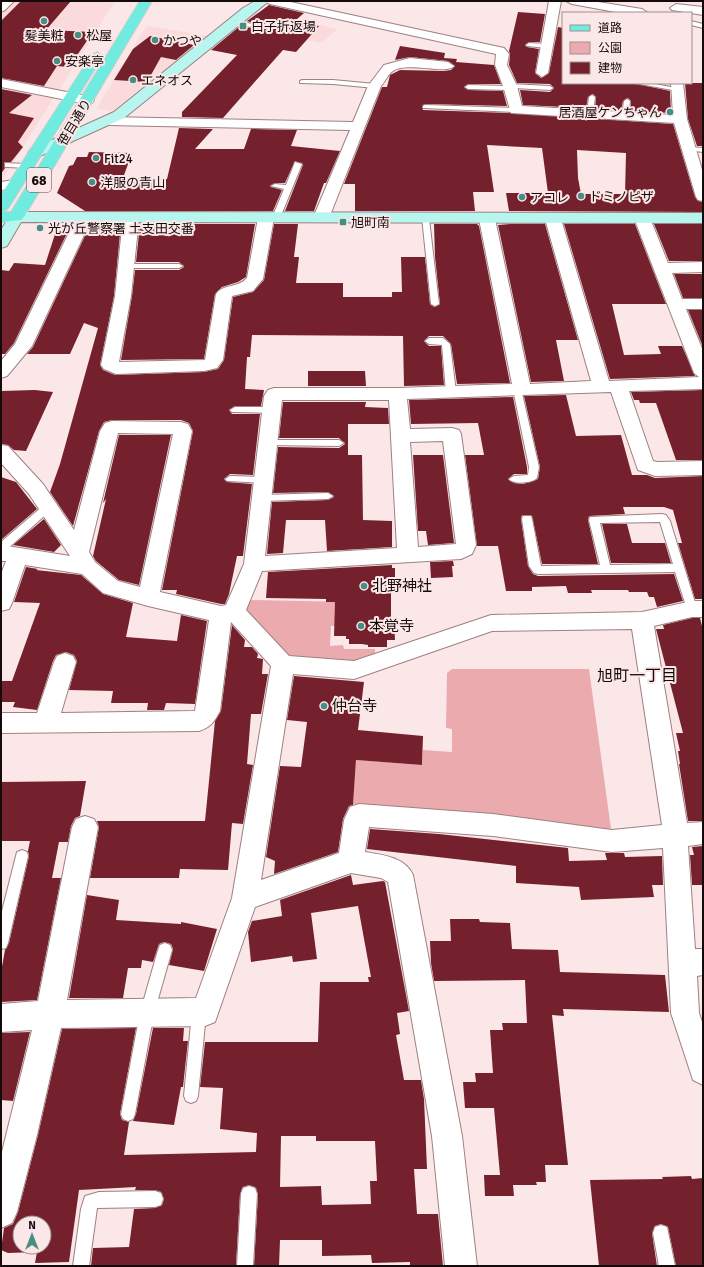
<svg xmlns="http://www.w3.org/2000/svg" width="704" height="1267" viewBox="0 0 704 1267" font-family="Signika,'Noto Sans JP',sans-serif">
<rect width="100%" height="100%" fill="#fce7e8"/>
<!-- built -->
<path fill="#fbdadb" d="M11,1H115L58,92L21,83L34,73L1,76V10Z
M255,13H261L338,29L321,43L240,26Z
M148,26L208,36L113,111L96,109L145,28Z
M23,90L55,96L1,182V106Z"/>
<!-- green -->
<path fill="#ebaaad" d="M248,600L349,602L335,626H331L330,646L343,645L344,649H375V659L365,663L286,659L243,614Z
M452,669H589L612,836L452,811L353,804L356,760L422,765L423,750L452,752V729L446,728L447,673Z"/>
<!-- building -->
<path fill="#75212d" fill-rule="evenodd" d="M21,1H71L46,30L93,32L69,67L57,66L44,86L1,78V21Z
M269,5L304,13L296,20L319,26L296,52L283,50L223,118L182,117V112L237,55L211,50L240,26L250,28L254,26L253,23L247,21Z
M518,12L545,14L540,42H529L525,45L527,47L539,49L535,73L541,78L549,73L558,27L563,28V83H633L670,91L671,113L630,111L631,101L628,98L623,101L621,110L595,109L596,97L593,94L588,97L586,108L523,105L520,90L550,92L554,88L550,84L517,83L509,65L510,54L509,51Z
M150,36L194,45L176,60L161,57L147,82L114,80L133,49Z
M400,46L445,53L444,58L457,59L456,62L494,65L501,84H468L464,87L468,90L503,91L507,106L425,104L422,106L423,110L510,113L673,124L695,197L698,201L703,202V212L509,211L506,193H548L542,148L487,145L494,192H473L475,211H355V184H344L382,87H387L390,75L400,70L444,71L451,70L455,66L448,61L410,57L395,60ZM577,150L626,153L625,194H581L578,178Z
M685,83H703V146H697L688,119Z
M1,89L32,95L9,113L34,118L18,142L23,147L11,162H4V167L5,168L1,174Z
M179,128L213,129L195,149H244L251,129L297,130L291,146L340,151L326,183H324L314,211H285L303,165L295,161L285,183H275L270,186L271,187L282,190L273,211H85L57,193L69,166L73,165L77,157H87L89,152L132,153L123,178L167,179Z
M105,224H121L114,296L100,365L103,370L115,375L204,372L218,369L224,360L233,297L253,292L264,280L274,224H298L294,257H299L296,283H343V297H392V292H402L401,257H425L430,304L434,307L440,304L435,257L434,224H477L479,226L510,383L457,384L451,344L443,336H429L424,341L429,346H441L444,385L404,386L403,336L252,335L250,357H247L245,389L264,390L261,406H235L229,410L232,414H260L253,475L230,474L224,479L227,482L252,484L243,556H237L229,594L225,604H221L176,594L177,590H162L193,431L189,423L181,420H112L104,422L99,431L73,526L50,492L60,464L98,328L84,323L70,354H27L33,347L90,225H107Z
M140,224H255L246,277L238,282L222,287L215,294L204,359L121,360L132,296L135,270H179L184,267L179,262H136Z
M511,224H545L578,340H556L564,381L531,382L498,225Z
M564,224H635L666,304H612L624,355L661,354L658,346H682L695,376L610,379Z
M654,224H703V261H669Z
M58,225H71L14,343L5,354H1V270L9,271L14,263L45,265Z
M674,274H703V298H683Z
M688,310H703V347Z
M308,371H365L366,386H308Z
M35,390L53,392L26,451L14,450L8,445L1,444V391Z
M703,390V460H676L656,403H640L639,400H634L631,392Z
M566,395L576,436L621,435L632,475H647L655,478L703,476V599H695L678,543H682L673,510L664,507H623L625,514L589,516L588,520L598,564H542L532,516L522,515L521,519L528,566L533,574L538,576L674,574L683,601L657,607L654,597H649L647,592H629L628,590H591L592,593H568L566,586L532,587V591H506L498,546H477L465,455H484L478,423L411,424L409,400L513,397L527,467V474H514L508,479L514,483L523,484L538,479L540,467L524,396Z
M283,402H366L365,407L388,408L389,424H348V455H362L363,520L392,521V547L327,551L325,520H286L283,553L267,554L272,502L328,500L334,497L328,492L273,493L278,447L339,448L345,444L339,438H279Z
M119,435H171L139,585L119,580L96,561L93,556L106,499L103,503Z
M413,455H443L454,543L428,545L426,531H418Z
M1,477L16,482L37,509L1,540Z
M44,519L61,545L54,552L13,545Z
M602,524H627L632,543H665L671,563H611Z
M453,561L454,566H452L453,577L431,578L430,562Z
M392,565V568H395V585H391V619H394L395,640H387V647H368V645L362,644H349V639H346V636H334L335,602H326V599L266,598L268,572Z
M26,567L38,569L36,570L81,575L103,594L133,603L126,637L177,641L181,615L207,621L195,704L166,703L164,710H147L148,703H111L113,691L69,690L77,661L74,655L66,652L56,655L53,661L37,710L13,707L15,702H1V681H12L40,603L14,602Z
M692,618H700L703,630V821H688L679,764H680L678,751H680L676,733H683L656,629H664L663,625Z
M232,625L245,640L244,647H252L258,654L257,658L263,659L262,674H268L261,714H251L247,764L253,765L243,824L232,823L228,870L180,869L179,878H90L99,827L97,821H205L215,721L221,711Z
M294,676L364,682L358,730L423,736L422,765L356,760L353,805L349,806L343,819L338,852L274,874L275,861L266,857L280,766L301,767L307,722L287,720Z
M86,781L80,816L75,818L71,826L68,842H59L52,878H61L37,1000L1,1002V972L5,950L9,943L29,856L28,851L30,841H1V782Z
M370,829L439,834L568,848L569,861L607,860L605,853H624L625,857L662,856L663,885H652L654,897L581,900L579,887L516,883V866L367,849Z
M703,846V885H692L690,855H694L692,847Z
M351,875L353,885L383,881L385,882L409,1011L397,1013L400,1034L396,1035L404,1080H421L424,1099L427,1169H414L417,1214H438L443,1266H410V1262L372,1263L371,1255L322,1256V1240H280L279,1266H254L258,1194L256,1188L249,1185L243,1187L240,1194L236,1266H91L93,1248L129,1247L134,1209L155,1208L162,1205L164,1199L161,1192L155,1190H135L136,1187L79,1190L69,1262L35,1263L37,1252L8,1253L1,1250L4,1228L13,1224L18,1212L38,1135L62,1029L136,1028L120,1114L122,1120L129,1122L124,1155L256,1152L257,1133L220,1129L223,1088L200,1087L205,1042H318L320,982H369L368,977H371L358,906L311,913L317,959L293,962L292,956L251,962L248,932L252,921L282,916L280,900ZM281,1136H316V1141H375L377,1181H370L371,1204L322,1205L321,1186L280,1187ZM20,1223H44V1247H20Z
M87,895L119,900L116,920L181,924V922L217,929L204,971L169,965L173,949L171,944L164,942L159,944L153,962L142,960L141,968H128L123,998H69Z
M450,919H479L480,922L510,923L512,949L558,950L560,972L665,975L669,1012L563,1009L564,1016L552,1015L568,1165H545L546,1182H536L537,1185H513L514,1196H485L484,1175H500L494,1108H465L463,1082H476L475,1073H493L490,1030H503L502,1023H527L525,980L434,981L431,963L430,941H451Z
M153,1028H184L183,1041H188L183,1087H181L174,1125L133,1121L136,1114Z
M30,1032L13,1101L1,1100V1033Z
M691,1176L692,1179L703,1178V1266H676L668,1227L661,1224L655,1226L652,1233L657,1266H599L590,1180L663,1179L662,1177Z"/>
<g fill="none" stroke-linecap="round" stroke-linejoin="round">
<defs>
<path id="lane" d="M235,20L252,24L253,25L250,27L233,23V21Z
M691,21L703,24V28L691,25Z
M529,43L547,44L550,46L547,48L527,46L526,45Z
M302,80H333L375,84L378,86L375,88L333,84L300,83V81Z
M634,83H650L681,89L678,91Z
M510,84L550,86L553,88L550,90L514,88L511,90L468,89L465,87L468,85L507,86Z
M592,95L595,97L593,114L590,116L587,114L589,97Z
M627,99L630,101L628,116L625,118L622,116L624,101Z
M425,105L516,108L519,110L516,112L423,108V106Z
M688,147L703,148V152L686,150V148Z
M295,162L302,164L280,218L273,220L272,218L284,189L271,186L275,184L286,185Z
M5,163L26,164L30,166L26,168L8,167H5Z
M422,217L429,219L439,304L435,306L431,304Z
M123,264H179L183,266L179,268H126L122,266Z
M443,338L450,344L456,392L451,395L446,392L442,345L429,344L425,341L429,338Z
M517,386L521,389L539,467L537,478C532,483 514,485 509,479L514,476L528,475L529,467L513,389Z
M235,407H272L277,410L272,413L232,412L230,410Z
M269,440H339L344,443L339,446L266,445L264,443L266,441Z
M230,476L265,477L270,480L265,483L227,481L225,479Z
M328,493L333,496L328,499L262,501L257,498L262,495Z
M47,504L51,506L52,508L51,510L5,551L1,552V542L43,506Z
M662,514L666,515L670,521L697,609L696,612L692,613L687,609L675,572L538,574L534,573L529,566L522,519L523,516H531L532,519L541,566L600,565L589,520L590,517ZM660,522L673,564L610,565L600,523Z
M22,850L27,852L28,856L8,943L6,948L1,949V915L16,856L17,852Z
M165,943L170,945L172,950L154,1013L135,1114L133,1119L128,1121L123,1119L121,1114L140,1013L158,950L160,945Z
M199,1006L204,1008L206,1013L198,1096L196,1101L191,1103L186,1101L184,1096L192,1013L194,1008Z
M249,1186L255,1188L257,1194L253,1266H237L241,1194L243,1188Z
M155,1191L161,1193L163,1199L161,1205L155,1207L97,1208L89,1266H73L81,1209L85,1196L99,1192Z
M661,1225L667,1227L675,1266H659L653,1233L655,1227Z"/>
<path id="street" d="M1,1H14L5,10L1,12Z
M264,1H286L504,48L509,54L507,65L517,86L522,106L673,115L671,83H683L687,119L703,173V201L698,200L696,197L674,123L511,113L503,86L495,65L496,54L270,4Z
M549,1H561L548,73L542,77L536,73Z
M566,1H592L642,9L648,13H621L572,4Z
M676,4L703,7V15L672,10L670,8Z
M410,58L448,62L454,66C448,75 407,61 393,71C388,74 385,82 381,86L329,218L326,221H316L313,218L350,130L108,125L103,124L101,121L103,118L108,117L353,122L368,86L384,65Z
M1,79L87,96L92,97L94,100L92,103L87,104L1,87Z
M14,180L19,181L21,184L19,187L1,190V182Z
M84,213L89,215L92,218L32,346L7,376L1,378V361L15,344L76,218L79,215Z
M131,213L136,215L139,218L131,296L119,362L205,360L216,294C224,283 237,289 247,278L258,218L261,215H271L274,218L263,279L253,291L232,296L223,360L217,368L204,371L116,374L104,369L101,365L115,296L123,218L126,215Z
M642,213L647,215L650,218L668,263L703,262V272L672,273L682,299H703V309H686L703,351V389L629,391L653,461L657,462L703,461V475L655,476L638,470L611,392L407,399L410,429L452,428L459,430L461,434L476,545L472,554L461,559L262,571L246,610L289,656L354,661L491,615L642,612L692,601H703V617H692L654,626L687,823L703,822V844L688,846L695,949H703V975L697,976L699,1013L703,1025V1085L693,1080L671,1013L663,848L612,852L493,836L369,827L365,852C383,855 405,857 413,875L462,1136L477,1266H445L432,1136L388,882L381,878L351,873L255,907L215,1022L205,1026L61,1028L37,1135L17,1212L12,1223L1,1228V1156L32,1030L1,1032V1004L38,1001L72,827L76,819L85,816L94,819L98,827L67,1000L196,998L232,898L271,666L231,622L220,711C214,722 211,727 199,731L1,733V713H37L54,662L57,656L65,653L73,656L76,662L61,713L195,711L209,620L148,606L103,593L82,574L25,565L12,603L9,609L1,611V574L6,561H1V545L70,556L29,494L1,463V445L8,446L43,484L74,530L100,431L105,423L112,421L181,422L188,424L192,431L160,592L221,606L226,605L244,564L264,396L268,390L274,388H398L512,384L479,219L482,216H492L495,219L530,384L591,381L545,219L548,216H558L561,219L609,381L699,377L694,373L634,218L637,215ZM282,400H389L397,548L265,556ZM118,433L173,434L140,587L118,581L95,562L89,552ZM443,441L456,544L418,547L410,442ZM632,629L662,825L612,830L493,814L359,804L350,807L344,820L339,853L261,880L293,674L354,679L492,631Z"/>
<path id="secondary" d="M255,1H269L124,118L40,156H30L28,153L30,150L114,112L243,8Z
M16,212L703,213V223L21,222L7,246L1,248V230L11,214Z"/>
<path id="primary" d="M140,1H152L24,217L21,220L1,222V212H11Z
M97,52L103,56L9,207L6,210L1,212V195L91,56Z"/>
</defs>
<!-- lane casing -->
<use href="#lane" stroke="#9e8081" stroke-width="2"/>
<!-- street casing -->
<use href="#street" stroke="#9e8081" stroke-width="2"/>
<!-- secondary casing -->
<use href="#secondary" stroke="#9e8081" stroke-width="2"/>
<!-- primary casing -->
<use href="#primary" stroke="#d0cece" stroke-width="2"/>
<!-- lane -->
<use href="#lane" fill="#fff" fill-rule="evenodd"/>
<!-- street -->
<use href="#street" fill="#fff" fill-rule="evenodd"/>
<!-- secondary -->
<use href="#secondary" fill="#b7f5ef" fill-rule="evenodd"/>
<!-- primary -->
<use href="#primary" fill="#70ebdf" fill-rule="evenodd"/>
</g>
<!-- markers -->
<g fill="#478d83" stroke="#fce7e8" stroke-width="1.5">
<circle cx="44" cy="21" r="4"/>
<rect x="239" y="22" width="8" height="8" rx="2"/>
<circle cx="78" cy="35" r="4"/>
<circle cx="155" cy="40" r="4"/>
<circle cx="57" cy="61" r="4"/>
<circle cx="133" cy="80" r="4"/>
<circle cx="670" cy="112" r="4"/>
<circle cx="96" cy="158" r="4"/>
<circle cx="92" cy="182" r="4"/>
<circle cx="581" cy="196" r="4"/>
<circle cx="522" cy="197" r="4"/>
<rect x="339" y="218" width="8" height="8" rx="2"/>
<circle cx="40" cy="228" r="4"/>
<circle cx="364" cy="586" r="4"/>
<circle cx="361" cy="626" r="4"/>
<circle cx="324" cy="706" r="4"/>
</g>
<g text-anchor="middle" stroke-width="4" stroke-linejoin="round" paint-order="stroke">
<!-- far-poi labels -->
<g font-size="13" fill="#140a0a" stroke="#fce7e8" text-anchor="start">
<text x="251" y="31">白子折返場</text>
<text x="44" y="40" text-anchor="middle">髪美粧</text>
<text x="86" y="40">松屋</text>
<text x="163" y="45">かつや</text>
<text x="65" y="66">安楽亭</text>
<text x="141" y="85">エネオス</text>
<text x="662" y="117" text-anchor="end">居酒屋ケンちゃん</text>
<text x="104" y="163">Fit24</text>
<text x="100" y="187">洋服の青山</text>
<text x="589" y="201">ドミノピザ</text>
<text x="530" y="202">アコレ</text>
<text x="351" y="227">旭町南</text>
<text x="48" y="233">光が丘警察署 土支田交番</text>
</g>
<!-- far-street labels -->
<g font-size="13" fill="#140a0a" stroke="#fce7e8">
<text transform="translate(74 122) rotate(-59)" y="5">笹目通り</text>
</g>
<!-- shield labels -->
<rect fill="#fce7e8" stroke="#5a4c4d" stroke-width="1" x="27" y="168" width="24" height="24" rx="3"/>
<g font-size="14" font-weight="bold" fill="#140a0a">
<text x="39" y="185">68</text>
</g>
<!-- poi labels -->
<g font-size="15" fill="#140a0a" stroke="#fce7e8" text-anchor="start">
<text x="372" y="591">北野神社</text>
<text x="369" y="631">本覚寺</text>
<text x="332" y="711">仲台寺</text>
</g>
<!-- neighbourhood labels -->
<g font-size="16" fill="#140a0a" stroke="#fce7e8">
<text x="637" y="681">旭町一丁目</text>
</g>
</g>
<!-- border -->
<rect width="704" height="1267" fill="none" stroke="#140a0a" stroke-width="4"/>
<!-- legend -->
<rect x="562" y="12" width="130" height="72" fill="#fce7e8" stroke="#9f8f8f"/>
<rect x="570" y="25" width="20" height="6" fill="#70ebdf" stroke="#9f8f8f"/>
<text x="598" y="32" font-size="12" fill="#140a0a">道路</text>
<rect x="570" y="42" width="20" height="12" fill="#ebaaad" stroke="#9f8f8f"/>
<text x="598" y="52" font-size="12" fill="#140a0a">公園</text>
<rect x="570" y="62" width="20" height="12" fill="#75212d" stroke="#9f8f8f"/>
<text x="598" y="72" font-size="12" fill="#140a0a">建物</text>
<!-- north arrow -->
<g transform="translate(32 1235)"><circle r="19" fill="#fce7e8" stroke="#9f8f8f"/>
<path d="M0-3L7 15L0 10L-7 15Z" fill="#478d83"/>
<text y="-6" font-size="11" font-weight="bold" text-anchor="middle" fill="#140a0a">N</text>
</g>
</svg>
